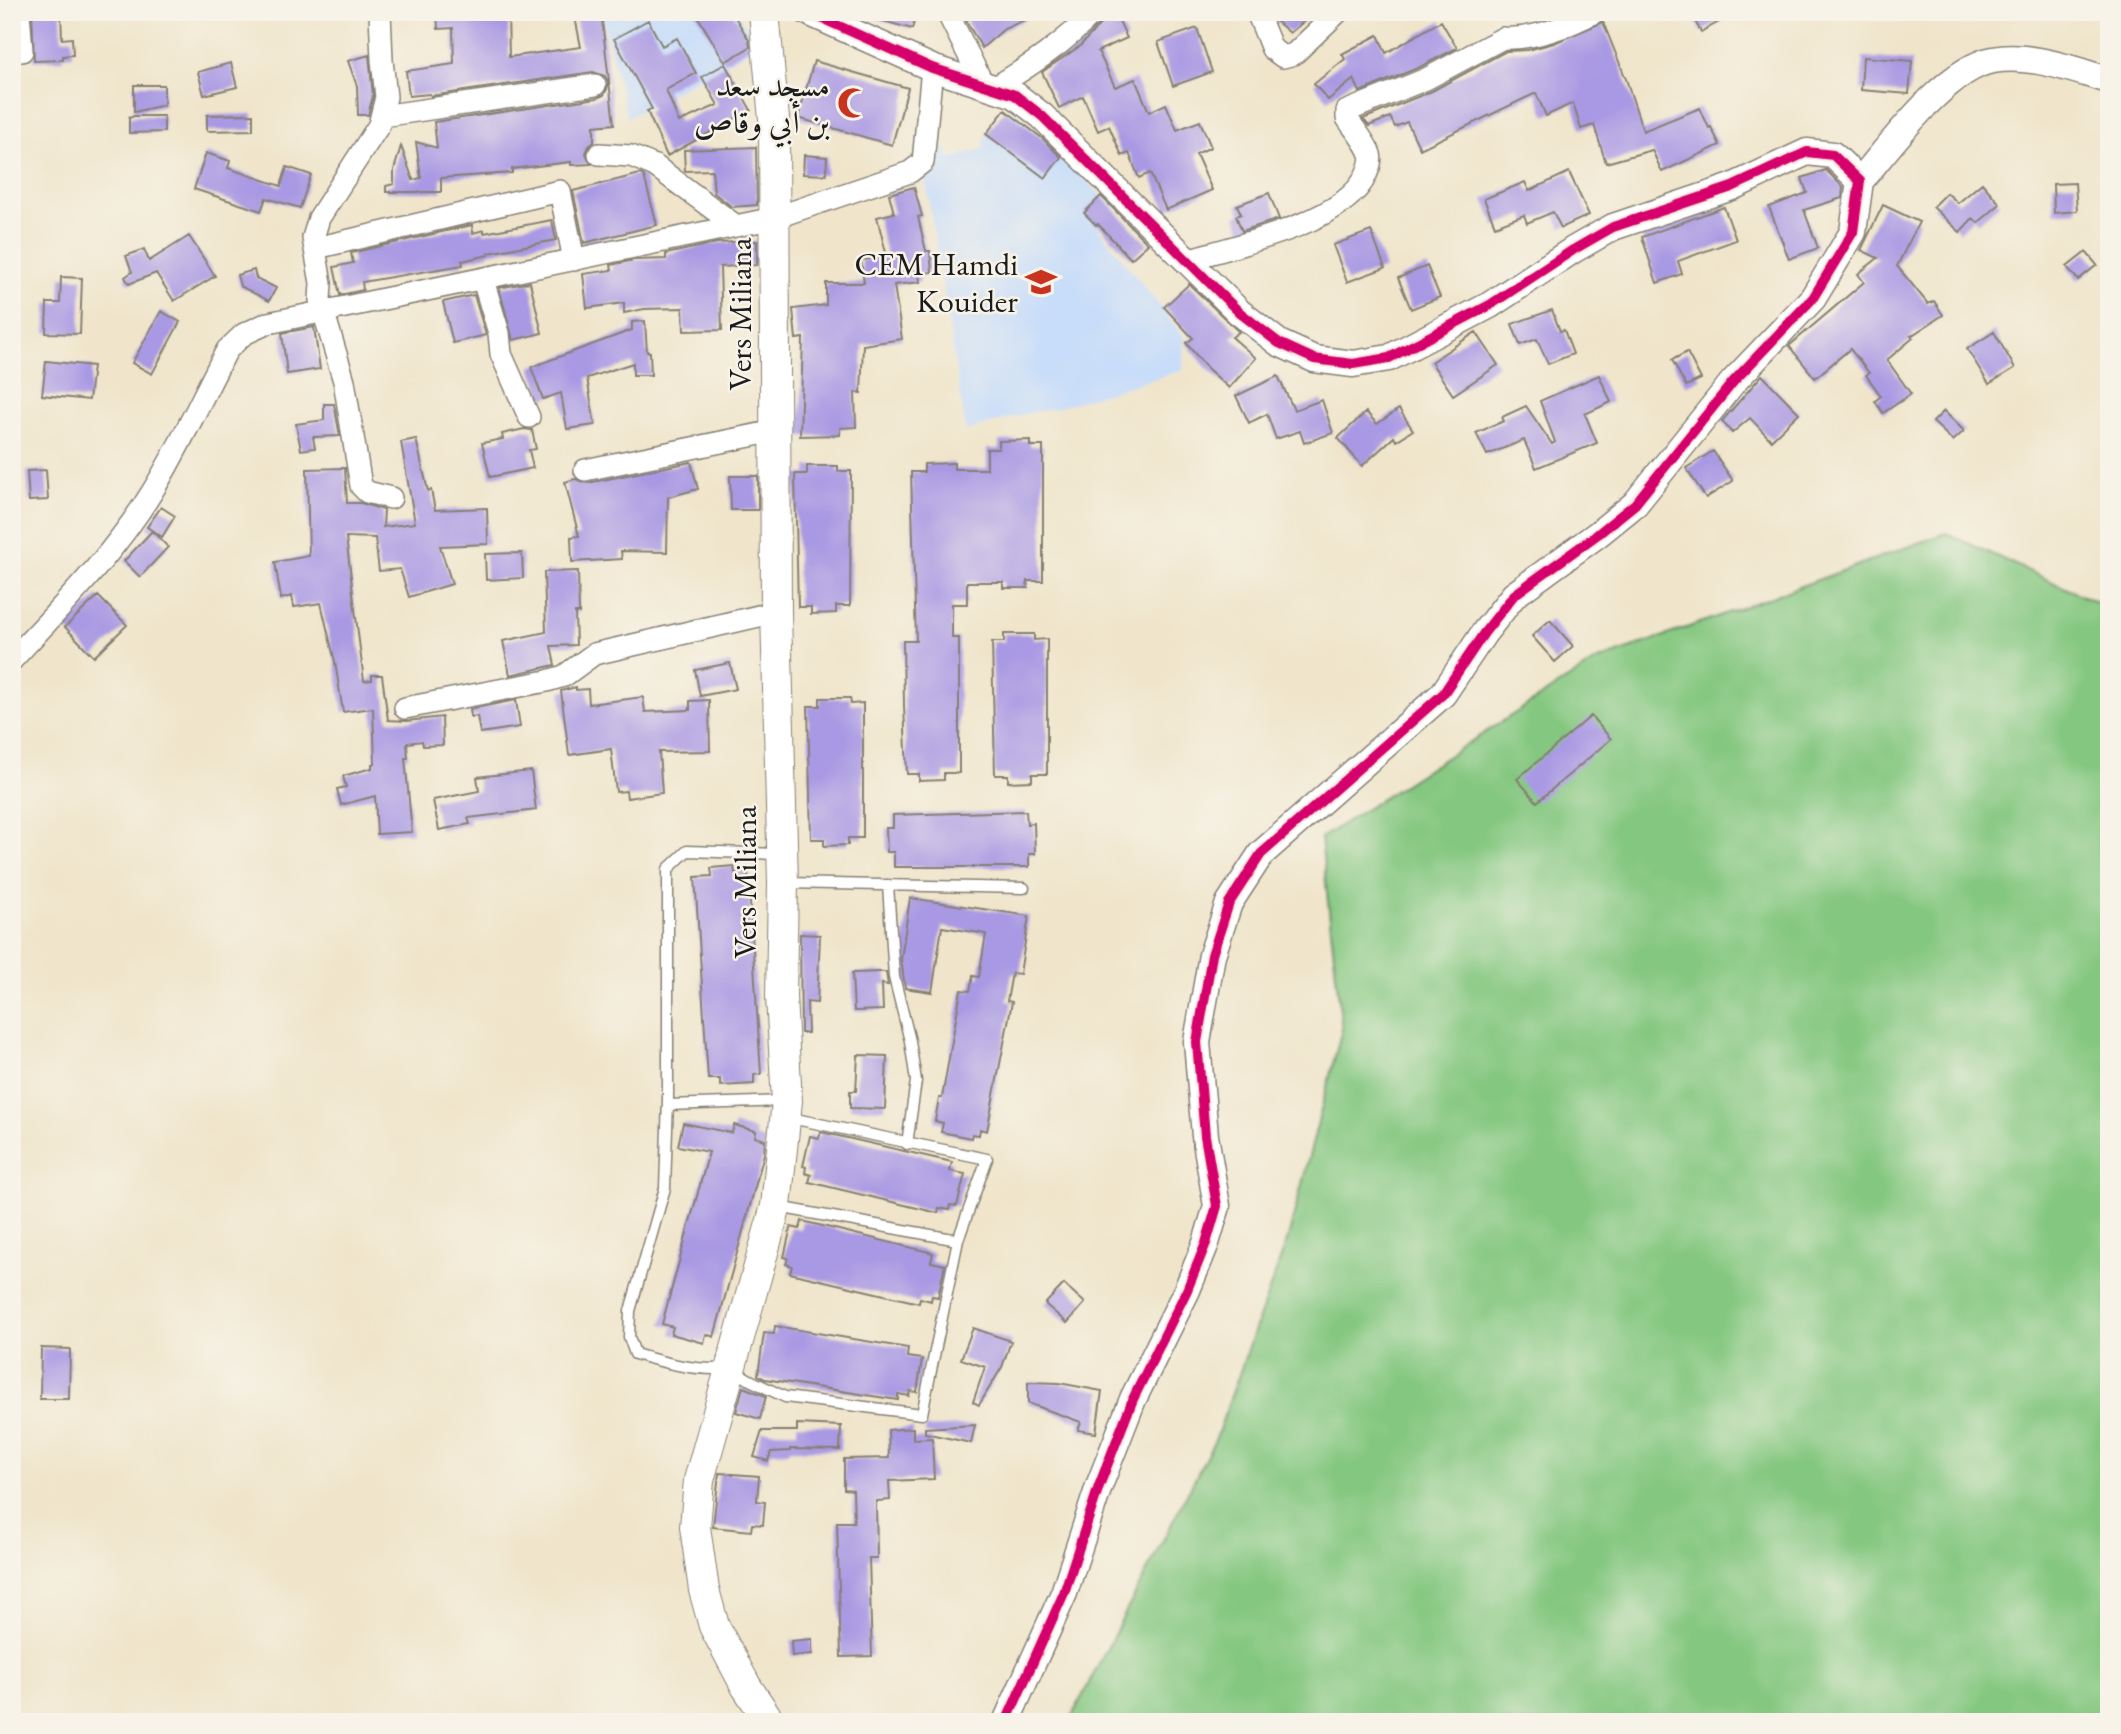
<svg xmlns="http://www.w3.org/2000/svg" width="2121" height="1734" viewBox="0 0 2121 1734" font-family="'EB Garamond',Amiri,serif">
<rect width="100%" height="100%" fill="#f7f3e8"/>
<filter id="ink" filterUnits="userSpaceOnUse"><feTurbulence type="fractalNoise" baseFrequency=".0143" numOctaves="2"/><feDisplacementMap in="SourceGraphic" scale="14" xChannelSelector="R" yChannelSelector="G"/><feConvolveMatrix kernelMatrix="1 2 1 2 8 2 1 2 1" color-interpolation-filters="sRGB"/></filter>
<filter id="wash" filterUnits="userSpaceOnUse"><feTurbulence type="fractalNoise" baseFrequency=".00686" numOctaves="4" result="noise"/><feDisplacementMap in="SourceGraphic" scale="28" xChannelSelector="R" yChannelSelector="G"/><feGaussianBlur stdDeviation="1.57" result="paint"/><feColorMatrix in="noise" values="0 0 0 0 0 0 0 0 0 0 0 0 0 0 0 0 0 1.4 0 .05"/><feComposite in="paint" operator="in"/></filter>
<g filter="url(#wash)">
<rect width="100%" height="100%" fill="#f0e5cb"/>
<!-- built -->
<path fill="#c8ddf9" d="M601,12H737L757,46L627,118Z
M1011,110L1115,208L1098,228L1184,337L1183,370L1057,408L1028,413L966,431L924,171L938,164L933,152L947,149L950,159L984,148V138Z"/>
<!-- green -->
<path fill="#84c780" stroke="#50724e" stroke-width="2" d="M1946,533L2109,608V1722H1069L1216,1438L1288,1238L1342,1029L1321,838L1596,661Z"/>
<g id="blocks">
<!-- building -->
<path fill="#a998e3" d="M32,12H61L62,39L72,38L73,55L63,56V60L34,61Z
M437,12H508L509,57L581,47L574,12H601L614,124L594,126V142L589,146L586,153L591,164L571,165V162L512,169V173L441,178V192H386V186L394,184V170L401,146L413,180L421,178L416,142L437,148L434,122L597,98L604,95L607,89L608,82L605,76L593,72L431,96L430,94L409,96L406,71L454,64L453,28L438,29Z
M695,12H732L749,40L750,47L725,62Z
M869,12H917L912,29L869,17Z
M977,12H1043L1004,29L982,48L966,21Z
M1107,12H1115L1127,38L1098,51L1115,87L1135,79L1149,112L1166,104L1177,130L1200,121L1211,147L1196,154L1212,190L1166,210L1150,173L1139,178L1129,153L1122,156L1109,126L1098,131L1083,96L1059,108L1042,72L1080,46L1103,21Z
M1271,12H1315L1290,33L1275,20Z
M1690,12H1737L1701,32Z
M648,20L662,46L677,38L696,73L666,90L679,122L718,105L702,77L725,64L751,110L667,156L647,111L652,109L614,39Z
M1441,21L1457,48L1420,67L1360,92L1354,79L1328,100L1314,84L1345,59L1342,54L1378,35L1386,53Z
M1603,22L1626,79L1643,131L1700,108L1709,128L1711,127L1720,145L1662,172L1652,150L1606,163L1594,125L1581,129L1573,103L1546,116L1536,93L1420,149L1407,122L1395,127L1390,117L1369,126L1363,119L1432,91L1506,51L1528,50L1554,43Z
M1197,28L1212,72L1173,86L1158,42Z
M369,55L373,96L368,115H358L357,86L348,61Z
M1863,57L1912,61L1909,94L1861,90Z
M814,61L908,88L892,145L798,118Z
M231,63L237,87L204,95L198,72Z
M134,85H164V105L134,112Z
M1005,110L1042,138L1061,157L1045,178L986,134Z
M253,114V130L207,131V115Z
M134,116H164V132L129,133V118Z
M756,147L757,205L732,207L714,193L712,170L685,171L684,150Z
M206,153L230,161L228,168L281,186L287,167L311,175L300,208L266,198L261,211L194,189Z
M804,155L827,157L826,175L803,174Z
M1826,170L1843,187L1842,198L1804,210L1818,248L1789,259L1769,207L1807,193L1802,178Z
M1569,172L1589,215L1561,228L1553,212L1527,223L1524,215L1495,226L1484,199L1525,182L1529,191Z
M640,174L644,176L657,225L584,243L573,191Z
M1982,183L2000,204L1978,223L1973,218L1960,232L1933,207L1947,193L1958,203Z
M2075,183L2077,211L2054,213L2053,184Z
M914,187L922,216L918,217L926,251H930L932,272L919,274L920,282L894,285L902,339L863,345L861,393L855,392L856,427L840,428V435L800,436L803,338L796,339L793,309L826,305V283H864L861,260L887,257L877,217L894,213L889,194Z
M1269,193L1279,219L1242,231L1236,216L1241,214L1237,205Z
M1101,196L1148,244L1131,259L1098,224L1096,225L1084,213Z
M1883,205L1919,222L1897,266L1928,304L1934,301L1943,315L1911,336L1913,338L1887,360L1911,394L1883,413L1875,401L1881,396L1866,375L1869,373L1850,349L1815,378L1789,346L1864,282L1858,274L1878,258L1861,250Z
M1724,207L1736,240L1678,261L1682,274L1657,283L1642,237Z
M552,220L556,240L489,253V255L462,261L463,265L362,282L363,290L340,295L334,267L353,263L351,253L472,225L473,233L484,230V233Z
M1371,231L1385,268L1347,282L1333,245Z
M189,236L215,276L174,301L156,273L129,284L125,277L132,272L126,256L144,249L149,261Z
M757,241V265L720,267L722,330L684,331L683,308L644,309L624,313V303L587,308L583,274L612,270L611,265L634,260L666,259V254L717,243Z
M2086,252L2097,265L2078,280L2067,267Z
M1427,266L1440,297L1411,309L1398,278Z
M254,270L256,278L276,288L269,301L240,286L237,275Z
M61,277L82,278L80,334L46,333L47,303H60Z
M530,282L542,333L513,340L499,288Z
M1189,284L1239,332L1232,337L1256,358L1229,388L1207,368L1186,343L1193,338L1164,307Z
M474,295L486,335L453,343L443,302Z
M1552,310L1560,331L1564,330L1573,354L1548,364L1537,339L1520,345L1512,324Z
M161,311L180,322L152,374L132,363Z
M645,321L647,352H650L651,375H633V363L587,378L595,425L567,429L561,393L543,399L531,367L632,330V322Z
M314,327L320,369L287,374L282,333Z
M1476,332L1498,365L1453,395L1431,362Z
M1994,332L2015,368L1989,384L1967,349Z
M1687,352L1701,379L1686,386L1672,360Z
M46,361L93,366L89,400L42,395Z
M1599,375L1611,402L1585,414L1597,443L1536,468L1524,440L1487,455L1476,433L1504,421L1502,417L1526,406L1552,444L1555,442L1540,401Z
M1762,375L1799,413L1771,440L1750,418L1732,433L1722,421Z
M1278,376L1294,410L1322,400L1333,433L1304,443L1300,431L1276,439L1267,414L1249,423L1236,396Z
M324,404H334L340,436L313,437L315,448L301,450L296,424L324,420Z
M1399,409L1413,430L1396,441L1394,437L1362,466L1338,438L1366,412L1377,424Z
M1944,411L1964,431L1953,441L1933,422Z
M524,429L532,430L536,449L529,450L533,468L490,477L482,443L503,439L502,434Z
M416,439L428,491L431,490L435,510L487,508L488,544L440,546L452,584L409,597L400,569L379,571L375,538L346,537L364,681L372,680V675H382L388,720L407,721L442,717L443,745L423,746L422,741L407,743L408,758H405L412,832L377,834L375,796L341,805L337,789L346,787L343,776L372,768V764H375L373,708L343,712L335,662L321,603L294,607L292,596L281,599L275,562L309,556L307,469L345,468L347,503H361L384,510L383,527L415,523L401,442Z
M1030,440V446H1043V581H1027L1028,588H1003V582H967V604H952V638H959V773H944V780L919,781V774H907L904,705L903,641H916L911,472H924V464L954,463V469H987V449H999V441Z
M1713,451L1733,481L1706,498L1686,468Z
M691,462L698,489L668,497L667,552L621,551L622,559L572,562L571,537L579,536L565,482L575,479L588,483Z
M807,466H838V471H851L850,606H836V613L811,614V607H798L795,474H807Z
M46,470L48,500L29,501L27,471Z
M730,476H758V510H731Z
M161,507L175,516L162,537L147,527Z
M152,531L168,547L140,577L124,561Z
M522,553L523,578L486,580L485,554Z
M578,571L579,613H575L576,645L551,646L555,665L510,675L503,641L546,632L544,572Z
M98,596L127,625L94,657L65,627Z
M1550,620L1573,646L1555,662L1532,636Z
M1004,634H1034V640L1047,639V774H1032V781L1008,782V775H995L992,642H1004Z
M730,663L736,689L700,696L695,670Z
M576,687V690L588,689L589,704L643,697L645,712L690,710V701L709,700L710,751L659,752L662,793L627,798L626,791L616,792L611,749L569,755L561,691Z
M820,698H850L851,704L863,703V838H848V845L824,846V839H811L808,706H820Z
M516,700L520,727L480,733L477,716L471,717L470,709Z
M1591,716L1611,739L1537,802L1517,779Z
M531,771L536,810L468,818L470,824L439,830L433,800L479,791L477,777Z
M1026,811L1027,824L1034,823L1035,854H1029V867H894V852H887L886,828H893V815Z
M734,866L735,873L748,872L761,1074L754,1075V1084L720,1086V1079H708L695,877L712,876L711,868Z
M910,898L1029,916L1020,974L1012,973L1007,1001L1012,1002L987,1131L980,1129L979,1135L972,1134L971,1138L941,1132L943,1123L935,1121L939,1098H942L961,990L970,991L973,976L979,977L986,934L942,927L932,992L905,988L901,959Z
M800,934L820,935L817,1003L807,1002L808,1033H801Z
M882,972H886L888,985L882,984L883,1010L854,1011L852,973Z
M858,1055L887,1056L885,1109L850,1108V1091H856Z
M683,1123L732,1133L734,1125L756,1131L755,1137L765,1140L764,1154L714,1337L706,1334L704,1343L671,1334L673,1327L662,1324L709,1152L678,1146Z
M821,1132L952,1162L950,1171L965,1174L957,1206L950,1205L949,1210L939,1208L938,1213L809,1182L811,1175L805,1173L806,1167L803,1166L810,1136L819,1138Z
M802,1221L933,1253L931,1262L945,1265L938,1297L932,1296L931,1301L920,1298L919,1303L790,1273L792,1266L786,1264L788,1258L784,1257L791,1227L800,1229Z
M1064,1284L1085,1303L1067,1323L1045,1304Z
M775,1326L908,1348L907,1357L922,1359L917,1392L910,1391L909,1396L898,1394V1400L765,1379L758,1375L764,1333L774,1334Z
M973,1328L1011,1341L1002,1367L979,1405L973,1402L985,1367L961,1359Z
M41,1348L70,1349L69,1399H40Z
M1028,1382L1059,1383L1102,1391L1096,1433L1078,1430L1081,1422L1028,1403Z
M743,1387L766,1396L760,1419L736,1412Z
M797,1424L841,1426L840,1450L790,1449V1451L771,1452L768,1461L754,1457L762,1431H797Z
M975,1425L971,1443L925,1433V1428Z
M913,1428V1439L932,1438L934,1479L889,1481L890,1500L876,1501L877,1558H869L872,1656L841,1657L837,1522H854L853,1490L844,1489V1459L889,1458L888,1430Z
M719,1473L759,1476L757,1501L765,1502L763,1525L752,1524L751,1531L713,1527Z
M812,1639V1654L792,1656L791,1641Z"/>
</g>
</g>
<g filter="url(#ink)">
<use href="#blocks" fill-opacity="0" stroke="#868074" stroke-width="2"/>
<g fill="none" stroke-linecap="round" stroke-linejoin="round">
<defs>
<path id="service" d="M785,883L1024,888
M888,885L894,977L910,1041L916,1081L907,1144
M668,1105L784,1101
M786,1117L987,1159L958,1240
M778,1207L958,1240L922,1414L785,1397L750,1380L730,1368C699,1372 665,1363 635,1354L629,1337L630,1311L665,1188L668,1099V869L687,851L779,854"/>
<path id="minor" d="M19,12L22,51
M380,12L382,60L386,97L379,125L319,218L313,238L321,283L320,300L344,381L361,486L367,492L391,498
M947,12L983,84
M1257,12L1272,49L1283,57L1294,54L1338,12
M994,88C1030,66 1065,43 1094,12
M382,116L595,85
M599,154L631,156L655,166L736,226
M316,248L560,191L574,260
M1186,260C1232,247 1347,222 1366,175C1369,168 1372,161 1370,154C1366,142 1354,129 1347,118V111L1426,79L1503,38C1532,40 1569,26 1595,12
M483,280L499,333L501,354L529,417
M585,470L775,431
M12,660C61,607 114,554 152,492C180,447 202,397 227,350L244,334L268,323L774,218L910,172L923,162L932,68
M405,708L547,681L564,676L594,654L776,612"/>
<path id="tertiary" d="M808,12L932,68L1015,95L1042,116L1239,312L1279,343L1314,359L1353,364L1389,358L1490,305L1573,250L1613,227L1732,187L1807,152L1833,155L1860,181L1853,232L1813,298L1733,382L1635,504L1598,534L1514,595L1484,633L1443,694L1261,854L1229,903L1212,955L1197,1042L1205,1136L1217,1206L1206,1243L1187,1290L1133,1399L1099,1486L1064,1593L1006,1722
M1860,181C1890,146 1946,68 1993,60C2030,53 2073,70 2109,80"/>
<path id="secondary" d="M764,12L774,119L776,612L783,883L781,997L787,1101L776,1206L699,1480L695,1527L704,1590L714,1626L746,1686L770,1722"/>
</defs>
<!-- service casing -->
<use href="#service" stroke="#868074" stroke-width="13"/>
<!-- minor casing -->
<use href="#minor" stroke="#868074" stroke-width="24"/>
<!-- tertiary casing -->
<use href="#tertiary" stroke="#868074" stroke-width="29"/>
<!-- secondary casing -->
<use href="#secondary" stroke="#868074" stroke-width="32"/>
<!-- service -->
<use href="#service" stroke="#fff" stroke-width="10"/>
<!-- minor -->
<use href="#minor" stroke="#fff" stroke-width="21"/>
<!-- tertiary -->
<use href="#tertiary" stroke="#fff" stroke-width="26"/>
<!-- secondary -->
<use href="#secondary" stroke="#fff" stroke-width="30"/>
<defs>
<path id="cycleway" d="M808,12L932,68L1015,95L1042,116L1239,312L1279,343L1314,359L1353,364L1389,358L1490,305L1573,250L1613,227L1732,187L1807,152L1833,155L1860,181L1853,232L1813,298L1733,382L1635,504L1598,534L1514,595L1484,633L1443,694L1261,854L1229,903L1212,955L1197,1042L1205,1136L1217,1206L1206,1243L1187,1290L1133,1399L1099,1486L1064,1593L1006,1722"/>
</defs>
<!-- cycleway casing -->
<use href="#cycleway" stroke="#f7f3e8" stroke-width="15"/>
<!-- cycleway -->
<use href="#cycleway" stroke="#d6006c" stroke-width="10"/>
</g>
</g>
<!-- icons -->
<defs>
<symbol id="mosque-bare" viewBox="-9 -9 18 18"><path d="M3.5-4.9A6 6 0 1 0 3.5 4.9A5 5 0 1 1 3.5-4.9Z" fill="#c8321e" stroke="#f7f3e8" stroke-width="2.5" paint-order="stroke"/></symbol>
<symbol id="school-bare" viewBox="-9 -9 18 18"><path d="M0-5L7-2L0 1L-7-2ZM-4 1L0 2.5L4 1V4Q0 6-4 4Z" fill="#c8321e" stroke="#f7f3e8" stroke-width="2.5" paint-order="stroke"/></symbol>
</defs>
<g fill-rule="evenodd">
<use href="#mosque-bare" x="831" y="81" width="44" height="44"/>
<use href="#school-bare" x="1019" y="260" width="44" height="44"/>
</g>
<g text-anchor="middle" stroke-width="5" stroke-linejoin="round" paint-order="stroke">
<!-- poi labels -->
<g font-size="32" fill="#1c1c1c" stroke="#f7f3e8" text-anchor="end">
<text x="830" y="96">مسجد سعد<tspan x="830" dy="37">بن أبي وقاص</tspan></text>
<text x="1018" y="275">CEM Hamdi<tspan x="1018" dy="37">Kouider</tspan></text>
</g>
<!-- street labels -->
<g font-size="32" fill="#1c1c1c" stroke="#f7f3e8">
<text transform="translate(740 314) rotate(-90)" y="11">Vers Miliana</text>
<text transform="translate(745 882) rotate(-90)" y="11">Vers Miliana</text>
</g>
</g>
<!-- margin -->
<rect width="2121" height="1734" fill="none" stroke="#f7f3e8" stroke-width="42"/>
</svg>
